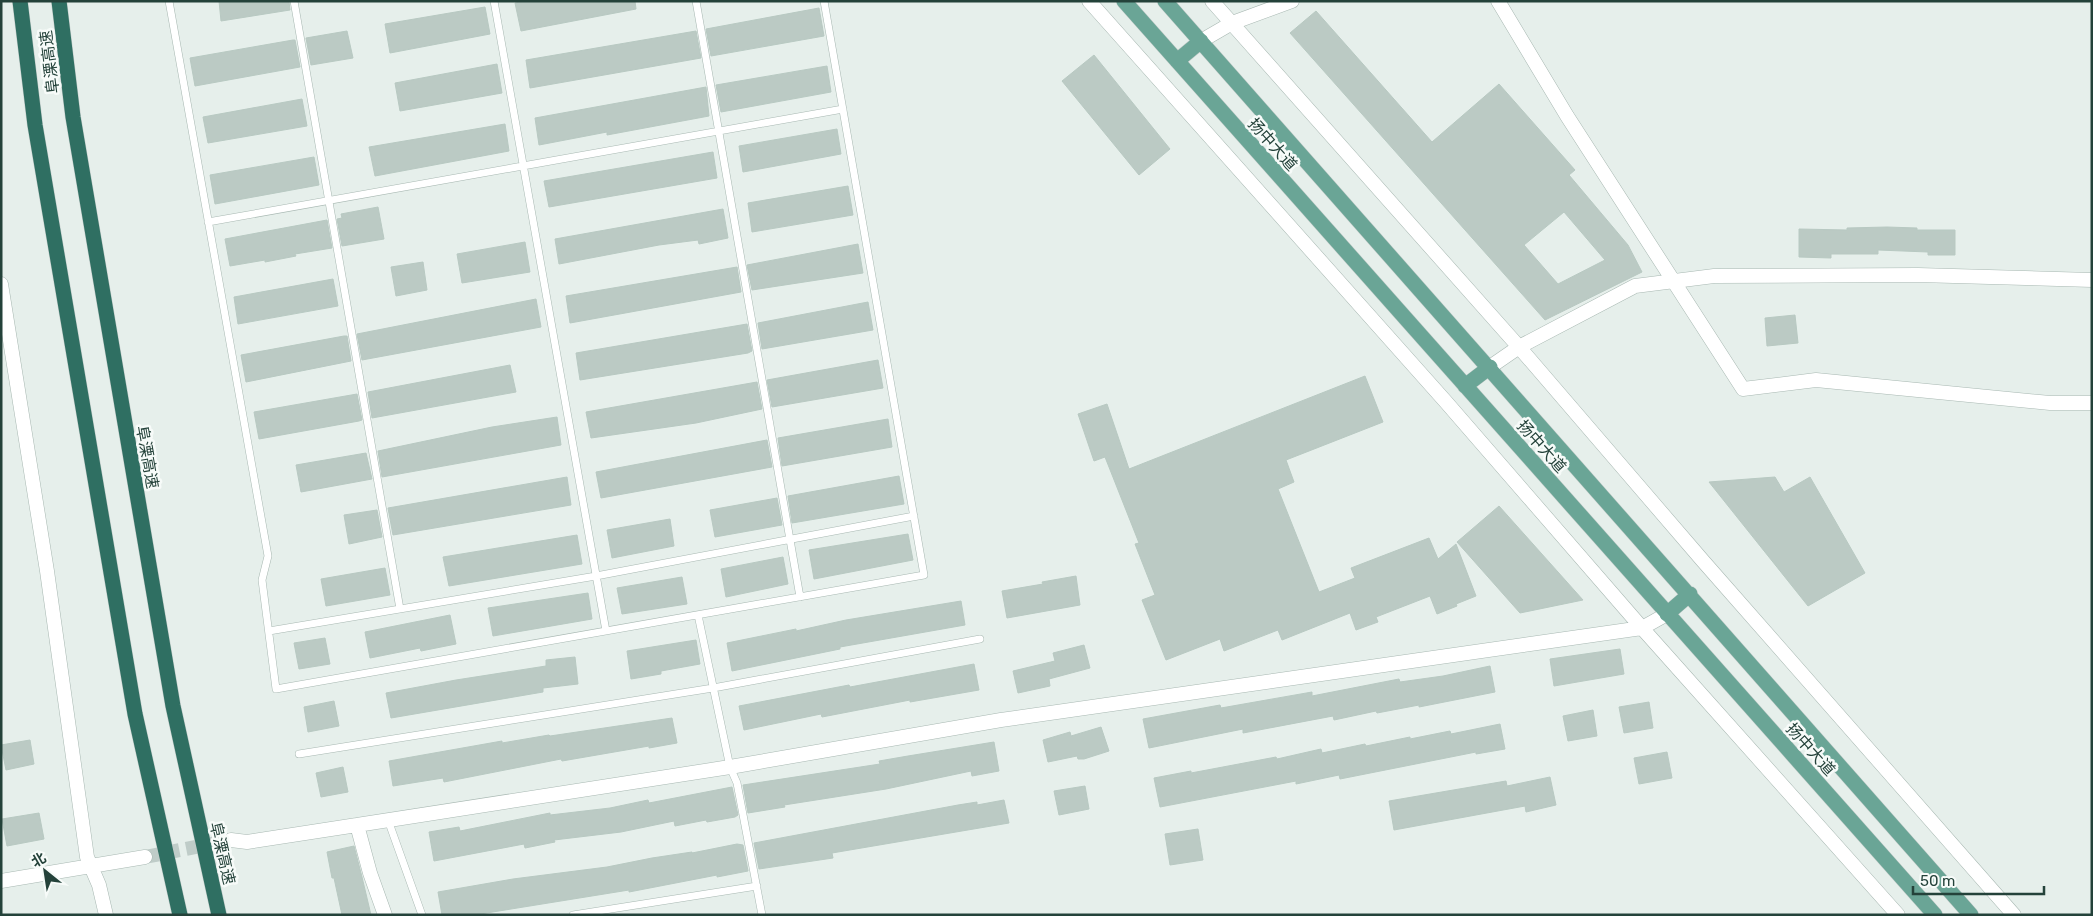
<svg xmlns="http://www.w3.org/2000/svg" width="2093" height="916" viewBox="0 0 2093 916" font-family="Rubik,'Noto Sans SC',sans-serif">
<rect width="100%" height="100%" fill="#e6efeb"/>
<!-- building -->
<path fill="#bbcac4" stroke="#b8c9c2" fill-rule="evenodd" d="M219,1H289L290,10L221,21Z
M525,1H635L636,9L521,31L515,3Z
M485,7L490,34L390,53L385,24Z
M819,8L824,36L711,56L706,29Z
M1316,11L1432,142L1499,84L1575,170L1569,175L1628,245L1642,272L1545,320L1290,33ZM1564,212L1605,260L1558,284L1524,245Z
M347,31L353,58L311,65L306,38Z
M696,31L701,58L530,88L526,60Z
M293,40H295L300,67L195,86L190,58Z
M1094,55L1170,149L1139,175L1062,81Z
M497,64L502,93L400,111L395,83Z
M827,66L831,92L721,112L716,85Z
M706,87L709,116L607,135V132L539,145L535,118Z
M302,99L307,126L208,143L203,117Z
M505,124L509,151L375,176L369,147Z
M837,129L841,154L743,172L739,146Z
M713,152L717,178L549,207L544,181Z
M314,157L319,185L215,204L210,175Z
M848,186L853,215L752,232L748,203Z
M378,207L384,239L342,246L337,219L342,218L341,214Z
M723,209L728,238L699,244L698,240L659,245L559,264L555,239Z
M327,220L332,248L295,254L296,256L265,262V260L230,266L225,239Z
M1887,227L1917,228V230H1955V255H1928V252L1878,250V254H1831V258L1799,257V229L1847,230V228Z
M525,242L530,272L462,283L457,254Z
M858,244L863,273L752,290L747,265Z
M423,262L427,290L396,296L391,267Z
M737,267L741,292L570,323L566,296Z
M333,279L338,306L238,324L234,297Z
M536,299L541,327L362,360L357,334Z
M868,302L873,330L762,349L758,323Z
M1795,315L1798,343L1767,346L1765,318Z
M747,324L752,351L748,353L580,380L576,353Z
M344,336H347L351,361L246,382L241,355Z
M878,360L883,388L772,407L767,380Z
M510,365L516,392L372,418L368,392Z
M1365,376L1383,422L1286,460L1294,482L1278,489L1319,592L1355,578L1351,568L1429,538L1438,559L1456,544L1476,596L1456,604L1457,606L1437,614L1430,596L1376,617L1378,622L1356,630L1350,613L1282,640L1278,630L1224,651L1220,639L1166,660L1142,600L1155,595L1135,544L1139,543L1105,457L1094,461L1078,414L1107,404L1129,469Z
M757,382L762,409L696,423L591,438L586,412Z
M357,394L362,420L359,421L259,439L254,412Z
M557,417L561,445L382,477L378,451L492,427Z
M888,419L892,447L782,466L778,438Z
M767,440L772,467L601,498L596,472Z
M366,453L372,479L301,492L296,465Z
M899,476L904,504L792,523L788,496Z
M567,477L571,505L393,535L388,508Z
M1775,477L1784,492L1810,477L1865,573L1808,606L1709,482Z
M777,498L782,525L715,537L710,510Z
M1499,506L1583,600L1520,613L1457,542Z
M377,510L382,537L349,544L344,515Z
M670,519L674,546L612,558L607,530Z
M908,534L913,560L814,579L809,550Z
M577,535L582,564L449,586L443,557Z
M783,557L788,584L726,597L721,569Z
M385,568L390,595L326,606L321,579Z
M1076,576L1080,605L1007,618L1002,591L1043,584L1042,582Z
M682,577L687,604L622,614L617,588Z
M588,593L592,619L493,636L488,608Z
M961,601L965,625L840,647V649L732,671L727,643L796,629V631L846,620Z
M450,615L456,644L421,651L420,648L370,658L365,632Z
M325,638L330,664L299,669L294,643Z
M696,640L700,664L661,671V674L631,679L627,651Z
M1084,645L1090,668L1049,679L1050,686L1018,693L1013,671L1055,661L1053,653Z
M1620,649L1624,674L1554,686L1550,659Z
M575,657L578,684L543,688V692L391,718L386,693L456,680L546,666V660Z
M974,664L979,690L910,702V700L822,717L821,714L744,730L739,706L849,685L850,687Z
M1490,666L1495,692L1419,707V705L1377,713L1376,711L1334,720L1333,716L1243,733V729L1149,748L1143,719L1220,705L1221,708L1312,692V696L1399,679L1400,682L1443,676Z
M334,701L339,726L308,732L304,707Z
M1649,702L1653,728L1624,733L1619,707Z
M1593,710L1597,736L1568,741L1563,716Z
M672,718L677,743L649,748V746L562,761L561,759L444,782L443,778L393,786L389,761L502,741V743L549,735L550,736Z
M1500,724L1505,749L1476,754V752L1340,779L1339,775L1296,784V781L1160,807L1154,778L1191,771V773L1276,757L1277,759L1321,749L1322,753L1365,744L1366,746L1410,737V739L1450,731L1451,734Z
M1101,727L1109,751L1084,759H1078L1077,756L1048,762L1043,740L1070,732L1071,736Z
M30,740L34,764L6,770L1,745Z
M994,742L999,771L972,776L971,771L886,789L784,805L785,807L748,813L743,785L880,764L879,761L908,756Z
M1667,752L1672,778L1639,784L1634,758Z
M343,767L348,792L321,797L316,773Z
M1550,777L1556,805L1526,812L1525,806L1394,830L1389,801L1506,781L1507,786Z
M1085,786L1089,809L1059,815L1054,791Z
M732,787L738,815L735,817L707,822L706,820L675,826L674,821L621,832L554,840L555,842L525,848L524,844L434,861L429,832L459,827L460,831L550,813V815L610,808L648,800L649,803Z
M1004,800L1009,823L832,853L833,858L759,869L754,843L958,805L977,802V805Z
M39,813L44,839L7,846L2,819Z
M1198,829L1203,860L1170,865L1165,834Z
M737,844L743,845L748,871L717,877V875L629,892V890L474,915H442L438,892L513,879L607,867L652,858L692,852V853Z
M354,846L362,877L371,915H342L334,878H332L327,852Z"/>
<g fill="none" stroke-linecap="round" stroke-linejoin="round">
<!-- street-tunnel -->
<path stroke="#bfccc8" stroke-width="14" stroke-dasharray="14 7" stroke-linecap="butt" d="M145,857L231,840"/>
<defs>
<path id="lane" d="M169,1L268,556L262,580L276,689L924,575L824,1
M294,1L400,609
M494,1L606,631
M696,1L800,597
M208,222L843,109
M698,615L730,767L737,783L762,915
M269,631L596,576L914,516
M299,754L713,688L980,639
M388,820L422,915
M573,915L757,886"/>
<path id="street" d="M1089,1L1446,402L1642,628L1898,915
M1212,1L1519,347L1703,561L2014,915
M1498,1L1567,116L1743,389L1816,380L2050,403H2092
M1201,41L1232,23L1292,1
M1,284L47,571L87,857L99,885L106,915
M1490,367L1519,347L1635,286L1714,276L1918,275L2092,280
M357,825L730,767L1001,720L1642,628L1667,614
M231,840L247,842L357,825L370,873L385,915
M1,881L145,857"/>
<path id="primary" d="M1124,1L1935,915
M1165,1L1971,915
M1177,61L1201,41
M1465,386L1490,367
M1667,614L1690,594"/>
<path id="highway" d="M20,1L35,125L135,714L180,915
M59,1L73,117L173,706L219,915"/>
</defs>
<!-- lane casing -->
<use href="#lane" stroke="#a8b8b2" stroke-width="8"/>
<!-- street casing -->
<use href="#street" stroke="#a8b8b2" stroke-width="15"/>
<!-- primary casing -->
<use href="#primary" stroke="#c2cac8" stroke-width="16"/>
<!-- highway casing -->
<use href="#highway" stroke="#c2cac8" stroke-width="16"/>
<!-- lane -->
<use href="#lane" stroke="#fff" stroke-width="7"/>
<!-- street -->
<use href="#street" stroke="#fff" stroke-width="14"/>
<!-- primary -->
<use href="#primary" stroke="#6aa596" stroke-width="15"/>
<!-- highway -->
<use href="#highway" stroke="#2f6f62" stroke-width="15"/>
</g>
<g text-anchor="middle" stroke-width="5" stroke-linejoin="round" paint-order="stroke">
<!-- street labels -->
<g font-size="16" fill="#24423a" stroke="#f7fbf9">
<text transform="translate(49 62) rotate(-97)" y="6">阜溧高速</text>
<text transform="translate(1273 144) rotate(48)" y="6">扬中大道</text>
<text transform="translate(1542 446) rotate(48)" y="6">扬中大道</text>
<text transform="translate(148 457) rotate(80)" y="6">阜溧高速</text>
<text transform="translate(1811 749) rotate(48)" y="6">扬中大道</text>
<text transform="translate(223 853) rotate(77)" y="6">阜溧高速</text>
</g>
</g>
<!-- border -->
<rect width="2093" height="916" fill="none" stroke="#24423a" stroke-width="5"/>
<!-- north arrow -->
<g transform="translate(45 871) rotate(330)" stroke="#f7fbf9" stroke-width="4" paint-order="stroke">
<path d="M0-4L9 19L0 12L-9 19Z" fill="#24423a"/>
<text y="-8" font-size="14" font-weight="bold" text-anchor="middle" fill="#24423a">北</text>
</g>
<!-- scale -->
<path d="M1913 886v8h131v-8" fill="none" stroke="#24423a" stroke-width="2.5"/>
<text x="1920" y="886" font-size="15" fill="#24423a" stroke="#f7fbf9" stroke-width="4" paint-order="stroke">50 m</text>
</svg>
